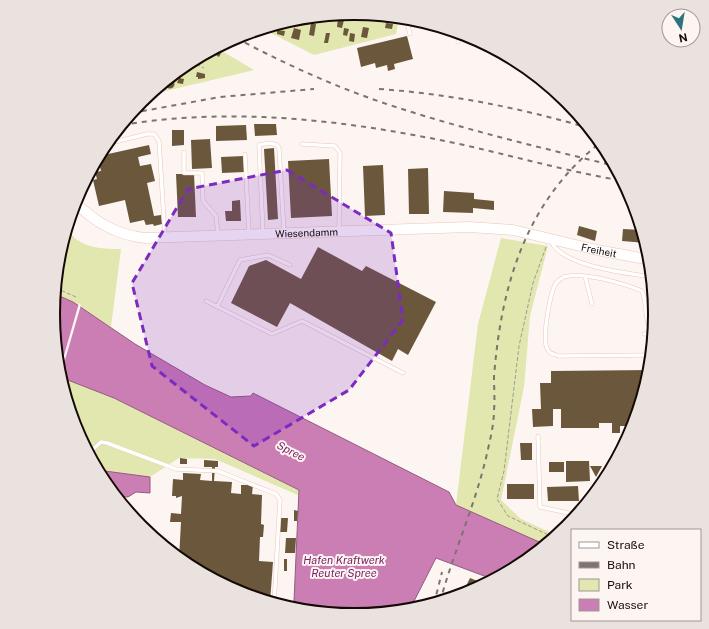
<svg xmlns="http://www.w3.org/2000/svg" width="709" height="629" viewBox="0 0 709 629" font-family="'Public Sans',sans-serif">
<rect width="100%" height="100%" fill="#fdf5f2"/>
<!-- green -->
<path fill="#e2e6af" d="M355,13L399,19L396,34L314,55L263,29L296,19Z
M217,48L254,70L149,95L187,64Z
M67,229C79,248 101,249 121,249L111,327L73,302L55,294L59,255Z
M501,238L548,246L530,316L524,387L501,500L521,519L558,536L546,545L456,505L478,324Z
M60,377L114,398L299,490L300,496L215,459L179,458L150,477L97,470L76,430Z"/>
<!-- water -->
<path fill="#ca7eb4" stroke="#935b7f" d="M55,294L73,302L135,344L205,385L231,397L251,396L253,393L449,492L456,505L546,545L522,565L495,580L436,558L409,611L354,616L290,608L294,601L299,490L114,398L60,377L53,314Z
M97,470L150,477V493L136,492L128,497L115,496L104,482Z"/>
<!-- pier -->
<path fill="#fdf5f2" d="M79,303L81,305L60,377L59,373Z"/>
<!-- building -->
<path fill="#6b583c" d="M338,18L344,20L342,28L337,27Z
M311,23L316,24L314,36L309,35Z
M386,23L393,24L392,29L385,28Z
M274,25L272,31L267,30L268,27Z
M363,27L369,28L367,38L361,37Z
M294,28L301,30L299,40L291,38Z
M344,28L349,29L347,36L343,35Z
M277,30L285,31L284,36L277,34Z
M326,33H330L328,43H324Z
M350,33L355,34L354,42L349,41Z
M407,36L413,59L394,64L395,69L388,71L387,65L376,68L375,63L361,67L357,48Z
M484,44L495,49V50L484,48Z
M217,48L222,51L219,57L213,53Z
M197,72L205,74V78L198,79V77H196Z
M179,78L184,79L183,84L177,83Z
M165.5 84a4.5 4.5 0 1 1 9 0a4.5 4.5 0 1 1-9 0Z
M254,124H276L277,135L255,136Z
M246,125L247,140L216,141V126Z
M172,130H184V145L172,146Z
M210,139L212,168L192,169L191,140Z
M149,145L151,154L138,157L140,166L151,164L155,181L147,183L154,216L161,215L162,224L154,226L153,224L146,225L144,220L130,223L125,200L99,206L93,180L97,179L95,172L101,171L98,158L99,156Z
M274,148L278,219L268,220L264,149Z
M244,156V172L222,173L221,157Z
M329,159L332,216L291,218L288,161Z
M383,165L385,215L365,216L363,166Z
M428,168L429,214H409L408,169Z
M176,174H194L196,217H178Z
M444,191L474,193V199L494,201V210L473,208V213L443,212Z
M240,200L241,221H226L225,211H232V201Z
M579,226L597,231L595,241L577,235Z
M623,229L642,230L646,243L622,241Z
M318,247L362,271L366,266L436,302L408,355L398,349L392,361L290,303L277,327L231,303L249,266L266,260L301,279Z
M651,370L634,426H620V433H612V423H599V428H561V409H553V426L533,427L532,409H541L540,383H551V371Z
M520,443H532V460H521Z
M180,458L187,459V464H180Z
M204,460L218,461V467H215L214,481L232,482L231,493L241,494V485H253L252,494L262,495L261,524L264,525L263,537H260L259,561L273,562L270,602L239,593L187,565L179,559L181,522H170L171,513L181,514L182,496L176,498V496H172L173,479L183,480V473L201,474L200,480L212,481V467H204Z
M566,461H589L590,481L566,482Z
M549,462H564V472H549Z
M590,466H602L596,477Z
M507,484H534V499H507Z
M578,486L579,501H548L547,487Z
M294,510L298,511L297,521H294Z
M280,518H288L287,532H280Z
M286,538H296L295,553H285Z
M284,559H287V571H284Z
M470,578L480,582L476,590L466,594L468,589L465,588Z"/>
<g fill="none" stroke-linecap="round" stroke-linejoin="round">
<defs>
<path id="lane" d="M409,18L408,26L410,34
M458,42L460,33
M106,144L147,134H154L159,141L165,237
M302,144L335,146L340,153L339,230
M184,152V173H202L203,201L216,216L218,235
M245,154L249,234
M263,233L259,145L269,143L277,145L279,148L284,232
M553,241V245C569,267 626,273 652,277
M585,276L592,304
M206,301L272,334L302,321L403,373
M217,307L240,260L268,255L290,265
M644,334H654
M652,355L559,356C554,354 549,354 547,348C542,338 550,290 557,282C558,281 562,278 564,277C582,271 625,284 642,291C648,305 643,322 654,333
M538,436L540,507L578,515
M89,453L101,442L107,443L176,469L218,471L276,494L280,500L274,604"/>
<g id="secondary">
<path id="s1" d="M75,202C94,222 117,235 145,238L469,227L513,230L597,250L651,260"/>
</g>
</defs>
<!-- lane casing -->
<use href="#lane" stroke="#ebc6b6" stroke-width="4.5"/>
<!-- secondary casing -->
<use href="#secondary" stroke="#ebc6b6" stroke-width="11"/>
<!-- path -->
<path stroke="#a39996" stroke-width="1" stroke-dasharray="4 2" stroke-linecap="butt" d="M393,17L404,19
M413,21L428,23
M191,62L204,68
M546,247L533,283L519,346L504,471L497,499L508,516L555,538
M56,288L76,297"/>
<!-- lane -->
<use href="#lane" stroke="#fff" stroke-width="3.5"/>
<!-- secondary -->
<use href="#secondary" stroke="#fff" stroke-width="10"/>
<!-- rail -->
<path stroke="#7d736f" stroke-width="2" stroke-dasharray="5 5" stroke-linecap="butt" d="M236,38C289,66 342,90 399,108C470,131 543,148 615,166
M379,89C451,94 520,108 589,128
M132,113L220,97L314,89
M122,125C237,106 351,121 464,145C517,157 570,172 624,181
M440,602C454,550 477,501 488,449C491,436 494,423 494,410C495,399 494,388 494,377C501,285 526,201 601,142
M434,604L442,572"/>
</g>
<!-- marked area -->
<path fill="#7b2cbf" fill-opacity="0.2" stroke="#7b2cbf" stroke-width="3" stroke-dasharray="8 5" stroke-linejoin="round" d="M287,170L391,233L403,320L349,390L254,446L152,366L132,283L188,189Z"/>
<g text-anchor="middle" stroke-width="4" stroke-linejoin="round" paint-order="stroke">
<!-- street labels -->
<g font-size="10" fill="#140904" stroke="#fdf5f2">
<text dy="4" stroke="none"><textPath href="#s1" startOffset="242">Wiesendamm</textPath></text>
<text dy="4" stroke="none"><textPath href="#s1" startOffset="537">Freiheit</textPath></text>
</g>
<!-- water labels -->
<g font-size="11" font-style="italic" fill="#7a2167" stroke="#fdf5f2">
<text transform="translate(291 451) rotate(27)" y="4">Spree</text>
<text x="344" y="564">Hafen Kraftwerk<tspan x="344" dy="13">Reuter Spree</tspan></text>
</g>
</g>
<!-- crop -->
<path d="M0 0H709V629H0ZM60 314a294 294 0 1 1 588 0a294 294 0 1 1-588 0Z" fill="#eae2df" fill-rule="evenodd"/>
<path fill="none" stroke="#140904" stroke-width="2" d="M60 314a294 294 0 1 1 588 0a294 294 0 1 1-588 0Z"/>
<!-- legend -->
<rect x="571" y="529" width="130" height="92" fill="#fdf5f2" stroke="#a09793"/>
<rect x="579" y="542" width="20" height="6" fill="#ffffff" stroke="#a09793"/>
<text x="607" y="549" font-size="12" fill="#140904">Straße</text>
<rect x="579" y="562" width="20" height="6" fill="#7d736f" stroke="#a09793"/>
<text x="607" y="569" font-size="12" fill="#140904">Bahn</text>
<rect x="579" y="579" width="20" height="12" fill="#e2e6af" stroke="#a09793"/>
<text x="607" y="589" font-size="12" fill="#140904">Park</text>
<rect x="579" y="599" width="20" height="12" fill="#ca7eb4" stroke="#a09793"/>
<text x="607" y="609" font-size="12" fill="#140904">Wasser</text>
<!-- north arrow -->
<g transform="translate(681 28) rotate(168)"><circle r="19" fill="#fdf5f2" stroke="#a09793"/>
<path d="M0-3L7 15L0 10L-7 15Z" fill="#2b737e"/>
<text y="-6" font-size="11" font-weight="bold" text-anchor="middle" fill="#140904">N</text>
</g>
</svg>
